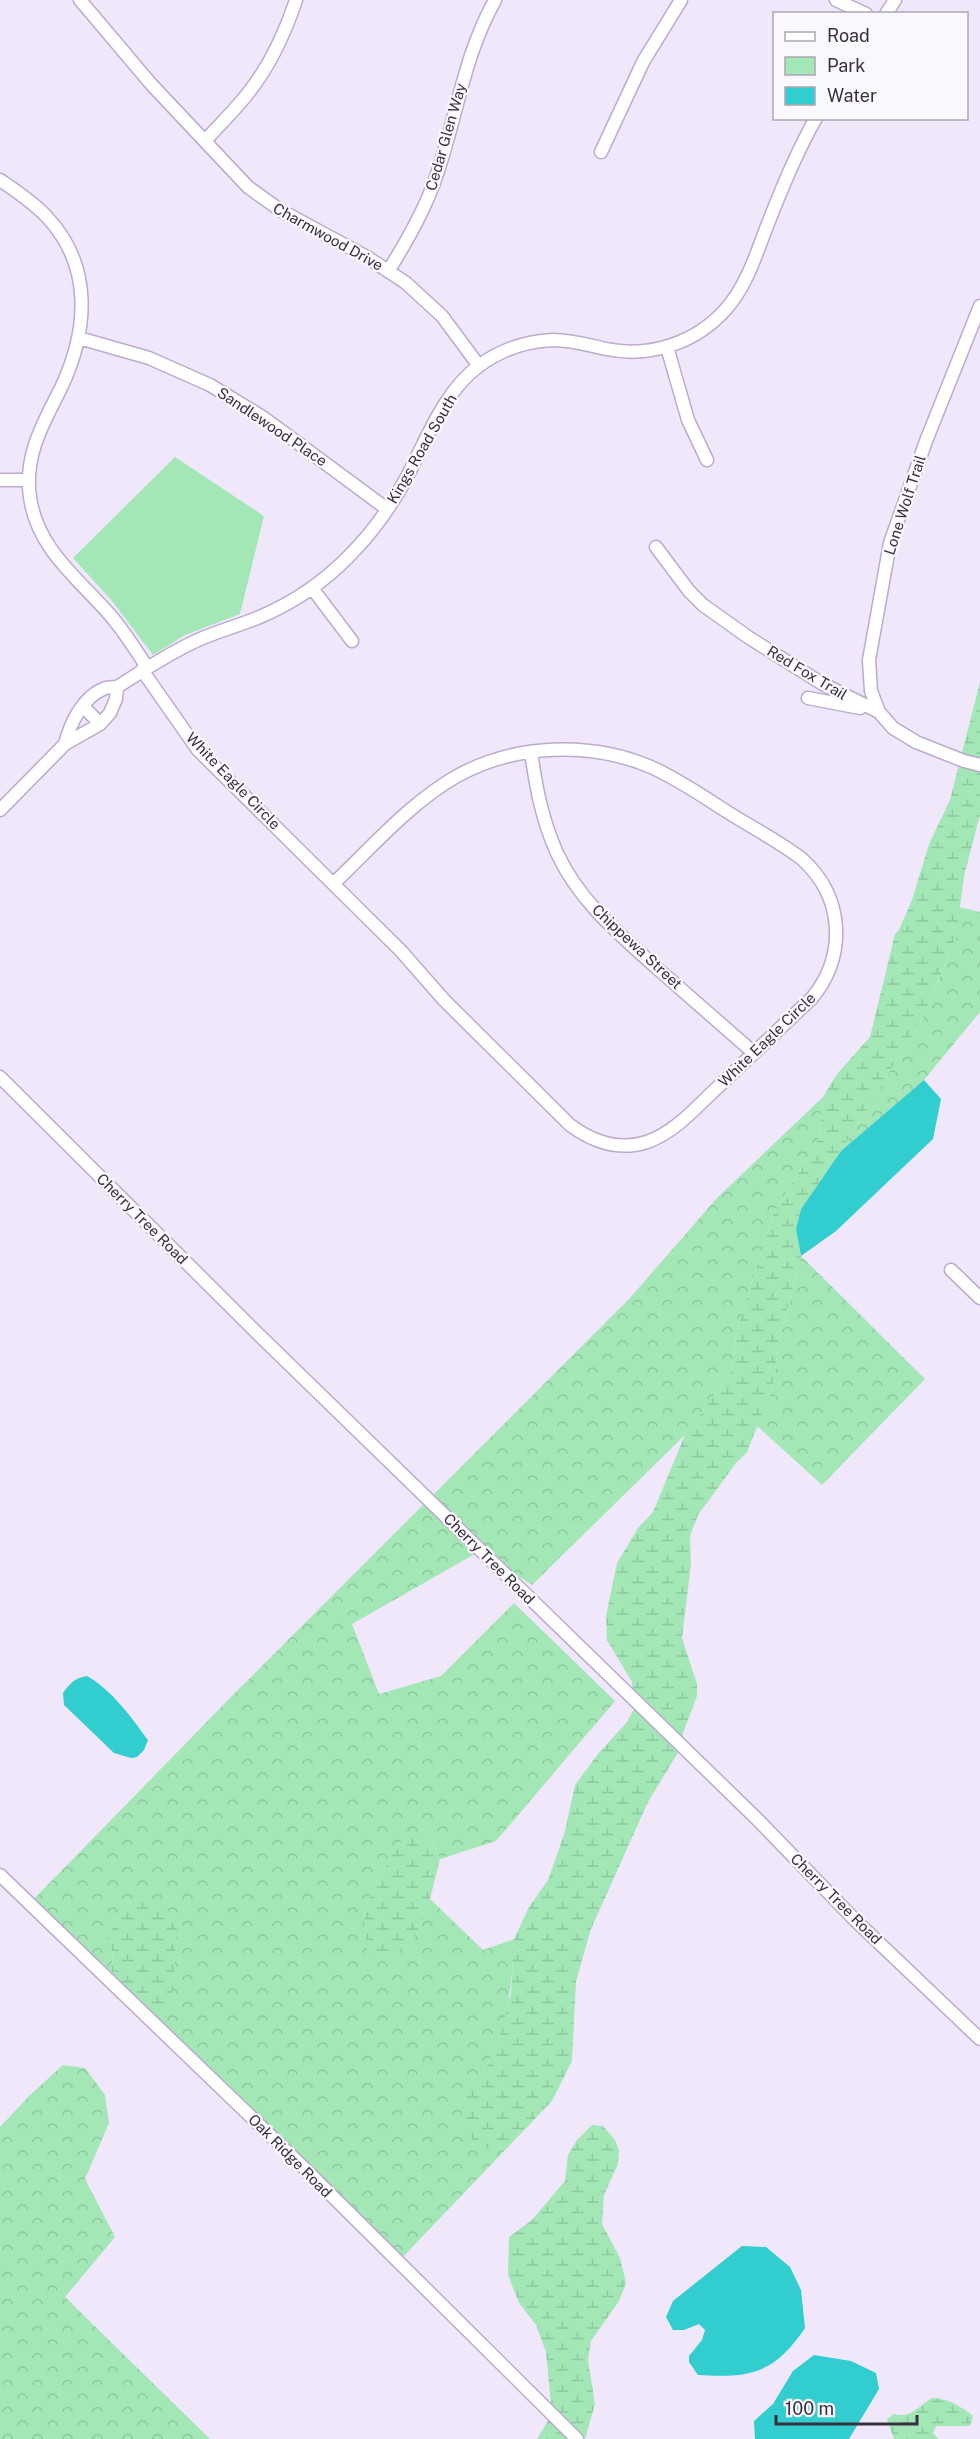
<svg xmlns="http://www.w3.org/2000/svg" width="980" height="2439" viewBox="0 0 980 2439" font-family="'Public Sans',sans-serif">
<defs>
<pattern id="forest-crowns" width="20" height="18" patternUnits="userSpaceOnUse" patternTransform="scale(1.5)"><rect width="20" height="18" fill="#a3e7b7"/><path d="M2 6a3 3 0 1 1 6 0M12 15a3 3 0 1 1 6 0" fill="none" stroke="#8dc79e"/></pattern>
<pattern id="wetland-marsh" width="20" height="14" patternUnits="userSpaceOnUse" patternTransform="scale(1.5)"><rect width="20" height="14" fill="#a3e7b7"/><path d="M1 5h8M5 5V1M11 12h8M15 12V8" fill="none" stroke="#8dc79e"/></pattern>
</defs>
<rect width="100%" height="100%" fill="#f0e7fb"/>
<!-- forest -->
<path fill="url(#forest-crowns)" d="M959,907L980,912V1012L924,1080L841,1151L922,1019L956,938Z
M823,1097L820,1136L773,1215L737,1330L731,1372L685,1435L532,1585L480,1551L352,1624L379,1694L441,1676L514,1603L615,1701L496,1841L440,1859L432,1841L395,1848L364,1908L368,1952L418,1932L430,1899L483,1950L514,1939C512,1983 509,2026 487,2065C481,2077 472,2088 464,2099L485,2149L508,2147L398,2262L149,2016V1899L132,1901L118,1918L108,1936L113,1955L111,1979L32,1901L231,1697L629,1299L717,1198Z
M801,1256L925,1379L822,1485L757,1426L772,1390L780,1337Z
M63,2065L85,2068L105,2095L109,2123L85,2179L115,2237L65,2297L210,2439H0V2127L30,2095Z"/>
<!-- wetland -->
<path fill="url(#wetland-marsh)" d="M980,682V815L964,876L956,938L922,1019L841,1151L801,1209L796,1229L801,1256L780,1337L772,1390L747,1452L736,1463L698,1515L690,1536L691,1564L682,1638L697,1684V1696L683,1733L679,1751L648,1802L591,1929L576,1981L572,2061L552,2101L508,2147L485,2149L472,2139L461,2122L464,2099L488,2064L500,2035L511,1993L514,1939L529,1907L548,1880L564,1835L575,1785L598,1754L627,1722L634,1709L632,1682L607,1640L606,1616L617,1563L638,1528L653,1512L685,1435L731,1372L737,1330L773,1215L820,1136L823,1097L837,1074L870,1037L895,934L899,930L912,900L929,844L950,800Z
M420,1833L432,1841L440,1859L430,1899L418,1932L392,1956L367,1952L364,1908L395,1848L408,1835Z
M149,1899L169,1912L177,1929L172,2000L149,2016L111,1979L113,1955L108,1936L118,1918L132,1901Z
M592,2125L603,2126L615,2140L619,2151L618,2164L604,2195L602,2224L620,2258L626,2283L619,2301L591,2341L588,2360L595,2404L585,2439H537L552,2414L546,2352L536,2325L519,2303L508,2275L509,2237L532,2220L565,2181L568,2155L577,2140Z
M932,2398C947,2398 961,2406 973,2416L970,2426H936L933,2433L938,2439H894L887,2419L894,2414C911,2419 918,2406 932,2398Z"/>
<!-- park -->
<path fill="#a3e7b7" d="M175,457L264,516L240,614L185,635L153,655L112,601L73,558Z"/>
<!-- water -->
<path fill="#31cdcf" d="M924,1080L941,1099L933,1139L836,1231L801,1256L796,1229L801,1209L841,1151Z
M87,1676C112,1690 131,1717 148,1740L144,1750L137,1757L131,1758L114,1753L64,1705L63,1693C70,1683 75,1678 87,1676Z
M742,2246L766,2247L790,2267L801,2290L805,2328C774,2374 750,2378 698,2375L689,2362V2356L702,2340L705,2330L699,2324L684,2330H673L666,2317L673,2301Z
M814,2355L851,2361L876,2373L879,2389L849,2439H755L754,2421L773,2404L793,2371Z"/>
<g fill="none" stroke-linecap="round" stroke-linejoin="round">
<defs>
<path id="minor" d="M80,0L151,84L248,187L280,210L367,257L406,283L442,316L479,366
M836,0L866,14
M886,14L895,0
M205,141C219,125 236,109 249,92C271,64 285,33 296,0
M601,152L643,62L681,0
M0,180C16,191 33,202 46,216C94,266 88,332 60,390C42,425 24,457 30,497C37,549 78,578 110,615C124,631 135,649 147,667
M389,270C408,239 427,206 438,171C458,111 464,56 495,0
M79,338L149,358L210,385L264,418L387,509
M667,347L688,420L707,460
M0,480H28
M656,547L689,591L703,605L748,637L821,683L879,712L893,728L916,742L964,761L980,765
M312,588L352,641
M142,670L198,750L401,951L444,1000L570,1125C593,1142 619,1151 647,1142C676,1132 697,1106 719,1086C750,1057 781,1027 812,998C847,955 844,897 802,859C780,842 753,828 729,813C704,797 678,779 651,767C590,741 515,744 457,776C410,803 373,846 334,883
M808,698L860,708
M83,706L100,724
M879,712L871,691L869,660L890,543L926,441L980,306
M65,744C70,724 82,698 103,689C107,687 113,687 117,687
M531,752C536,787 542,820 557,853C579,901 619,934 658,969C690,997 722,1025 754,1053
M0,810L65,744L100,724L110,713L116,699L117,687C144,670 169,653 198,640C218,631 241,625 262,616C294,602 326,580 350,555C371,534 389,509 403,484C425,445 442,392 480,365C501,350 527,341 553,340C572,340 588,345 606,349C650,358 696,343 726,309C748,284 757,251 769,221C783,185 797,151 816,118
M0,1077L255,1331L757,1819L855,1920L980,2039
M951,1270L980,1298
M0,1875L303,2167L577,2439"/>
</defs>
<!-- minor casing -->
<use href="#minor" stroke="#bbabcc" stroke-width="15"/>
<!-- minor -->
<use href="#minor" stroke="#fff" stroke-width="12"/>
</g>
<g text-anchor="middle" stroke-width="4.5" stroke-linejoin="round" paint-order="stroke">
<!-- street labels -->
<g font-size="15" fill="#37313e" stroke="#faf7fe">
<text transform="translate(446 137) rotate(-74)" y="5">Cedar Glen Way</text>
<text transform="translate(328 237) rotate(29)" y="5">Charmwood Drive</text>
<text transform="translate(272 427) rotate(34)" y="5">Sandlewood Place</text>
<text transform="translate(422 449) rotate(-60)" y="5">Kings Road South</text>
<text transform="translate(905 505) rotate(-72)" y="5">Lone Wolf Trail</text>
<text transform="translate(807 673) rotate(31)" y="5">Red Fox Trail</text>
<text transform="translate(233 781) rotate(46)" y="5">White Eagle Circle</text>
<text transform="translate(637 947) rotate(43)" y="5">Chippewa Street</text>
<text transform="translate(767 1040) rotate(-44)" y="5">White Eagle Circle</text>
<text transform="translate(142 1219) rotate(45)" y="5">Cherry Tree Road</text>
<text transform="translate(489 1559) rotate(45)" y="5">Cherry Tree Road</text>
<text transform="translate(836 1899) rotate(45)" y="5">Cherry Tree Road</text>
<text transform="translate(290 2156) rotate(45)" y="5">Oak Ridge Road</text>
</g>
</g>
<!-- legend -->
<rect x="773" y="12" width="195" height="108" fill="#faf7fe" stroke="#aca8b1" stroke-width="1.5"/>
<rect x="785" y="32" width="30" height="9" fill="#ffffff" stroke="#aca8b1" stroke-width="1.5"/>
<text x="827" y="42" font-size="18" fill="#37313e">Road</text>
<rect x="785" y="57" width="30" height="18" fill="#a3e7b7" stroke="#aca8b1" stroke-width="1.5"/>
<text x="827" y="72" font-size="18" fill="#37313e">Park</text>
<rect x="785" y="87" width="30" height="18" fill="#31cdcf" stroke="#aca8b1" stroke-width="1.5"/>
<text x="827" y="102" font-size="18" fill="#37313e">Water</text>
<!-- scale -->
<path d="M776 2415v9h141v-9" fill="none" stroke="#37313e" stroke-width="3"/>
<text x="785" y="2415" font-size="18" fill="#37313e" stroke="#faf7fe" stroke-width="4.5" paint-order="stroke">100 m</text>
</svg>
